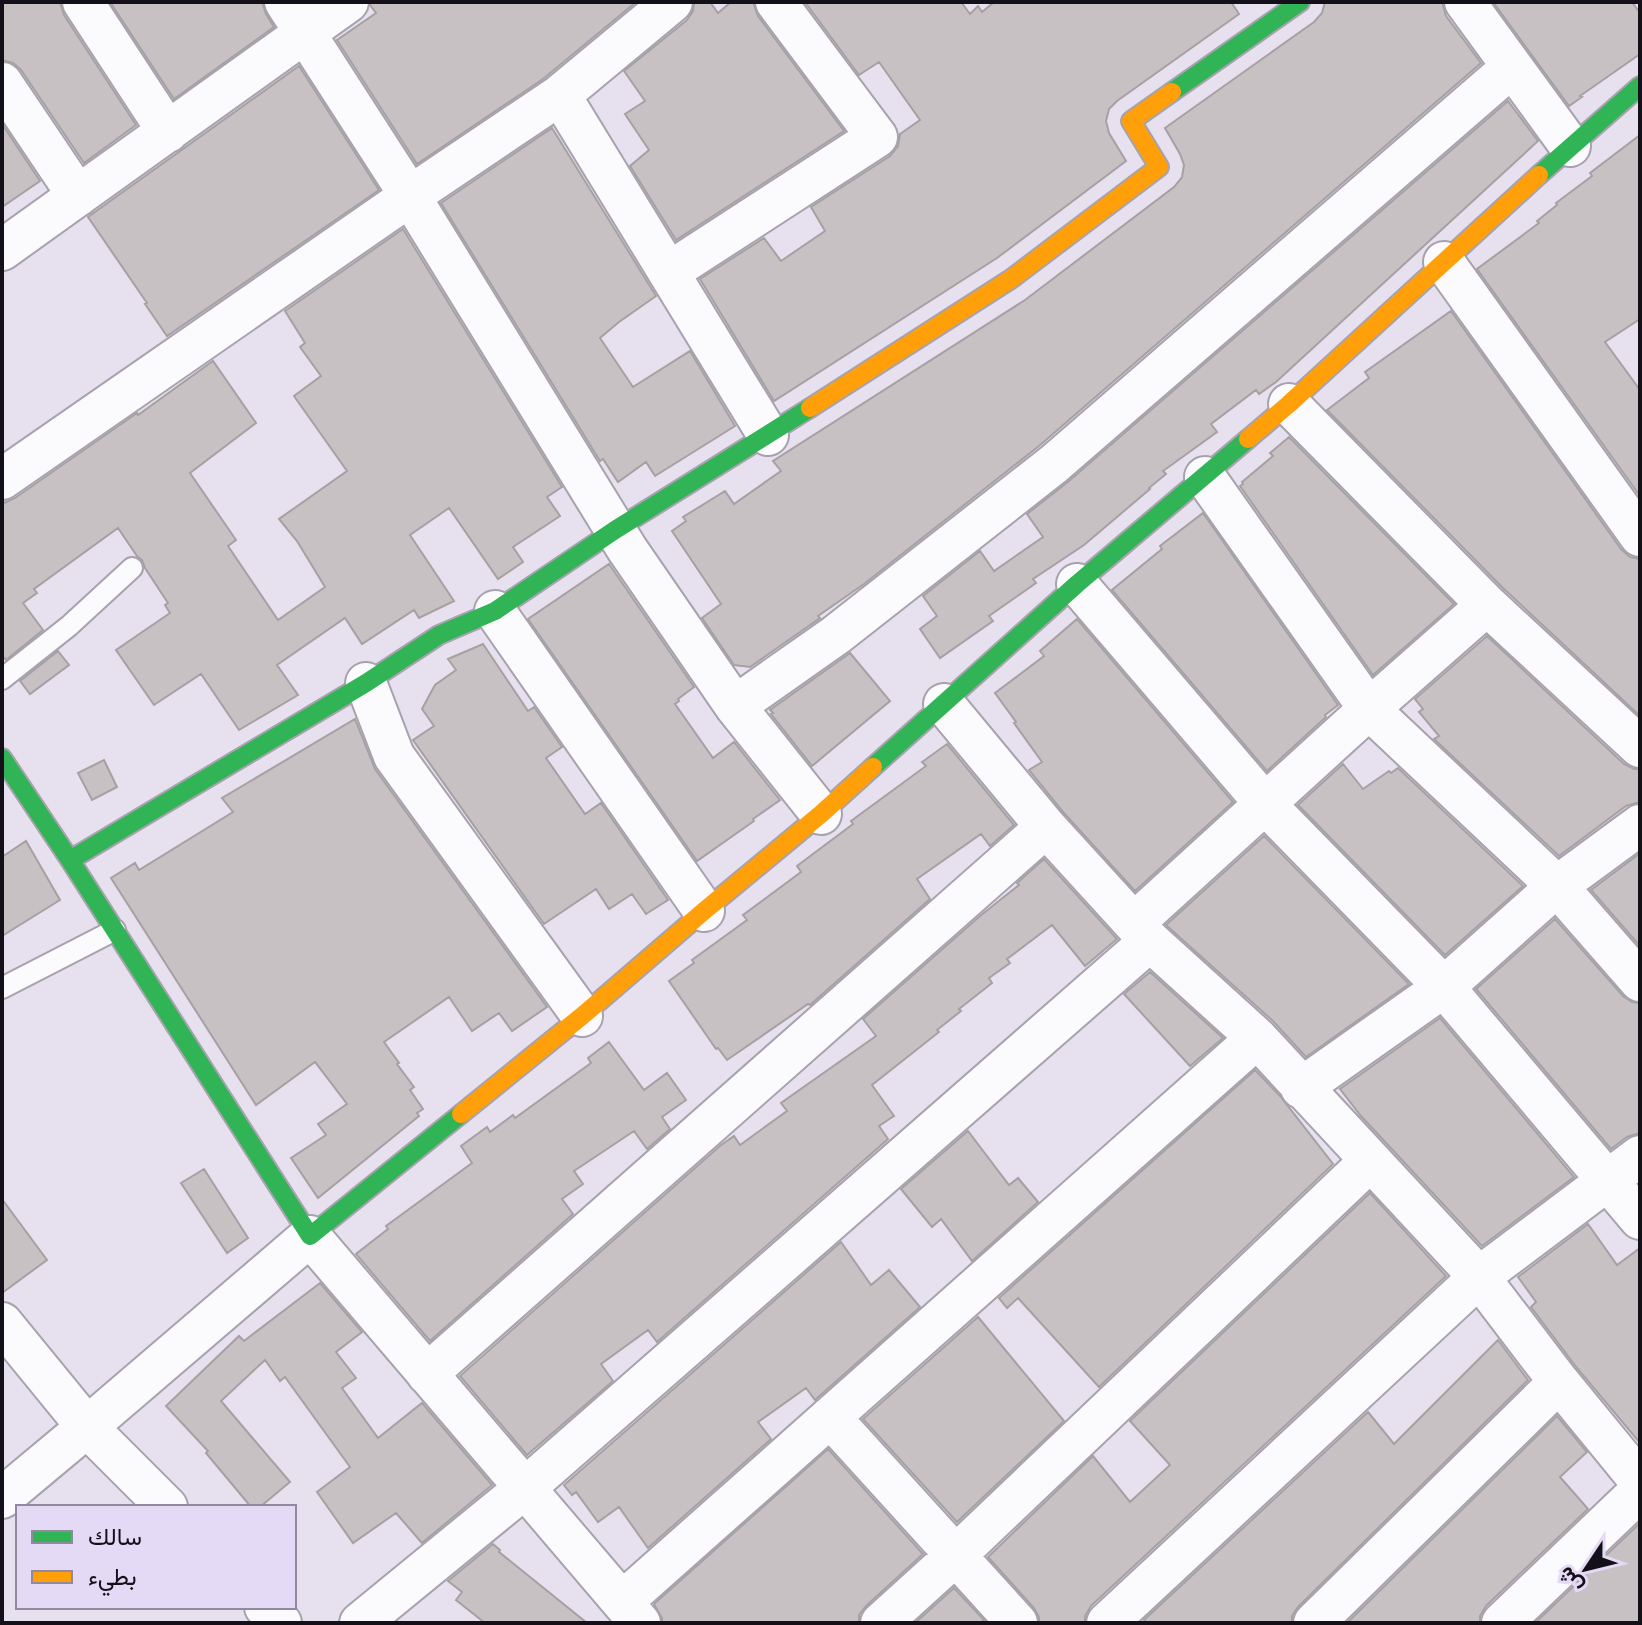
<svg xmlns="http://www.w3.org/2000/svg" width="1642" height="1625" viewBox="0 0 1642 1625" font-family="Bitter,Vazirmatn,serif">
<rect width="100%" height="100%" fill="#e6e0ef"/>
<!-- building -->
<path fill="#c8c1c4" stroke="#a7a0a3" stroke-width="2" d="M2,2H60L64,15L136,125L84,163L21,70L13,63L2,60Z
M110,2H262L266,14L274,27L174,99Z
M371,2H636L543,79L417,164L337,40L376,13L370,5Z
M694,2H710L718,13L731,2H753L758,16L844,131L676,240L630,166L649,150L625,114L645,101L624,71L687,20L693,11Z
M805,2H961L970,14L978,6L982,12L994,2H1231L1239,14L1117,101L1109,109L1106,121L1109,133L1126,161L997,258L774,401L700,279L764,238L781,261L825,231L811,207L890,156L898,146L900,134L920,120L879,62L859,75Z
M1325,2H1442L1446,16L1481,63L1039,446L864,584L818,616L820,618L750,667L734,665L702,618L721,604L672,531L686,521L683,517L725,491L734,504L781,471L773,461L1025,300L1174,187L1182,177L1184,165L1180,154L1165,128L1314,22L1322,13Z
M1493,2H1632L1640,13V54L1580,96L1582,97L1569,106Z
M299,66L379,190L167,336L145,304L147,303L88,217Z
M1508,101L1538,141L1276,382L1259,394L1256,390L1211,424L1217,432L1163,471L1166,474L1149,488L1150,489L1084,545L1033,579L1036,583L989,616L993,621L940,658L920,629L937,616L923,596L980,551L994,571L1043,537L1027,514L1069,481Z
M2,124L40,181L2,207Z
M552,128L656,296L619,322L600,338L633,387L690,351L735,426L655,476L646,462L618,482L603,459L600,461L441,203Z
M1640,135V319L1605,342L1640,390V496L1477,269L1539,223L1537,221L1557,205L1556,203L1592,176L1590,173Z
M403,229L562,487L547,497L560,516L513,547L523,562L498,579L449,508L410,535L454,601L419,618L414,610L362,644L345,618L277,665L298,695L239,730L201,674L154,705L116,650L170,613L165,605L168,603L145,568L142,560L137,556L118,528L34,589L37,593L23,603L43,630L6,660L2,655V504L15,498L137,413L138,415L213,361L256,423L190,473L236,540L228,546L278,620L325,587L297,541L279,519L347,471L294,396L321,376L300,347L305,343L285,311Z
M1451,311L1621,549L1630,557L1640,559V716L1503,588L1327,410L1369,378L1365,372Z
M1289,437L1454,604L1373,675L1240,486L1243,484L1242,482L1273,456L1270,453Z
M1203,513L1338,705L1325,715L1326,717L1267,771L1112,590L1162,549L1160,546Z
M609,564L694,687L678,699L679,701L675,704L713,758L734,742L780,800L753,819L754,821L697,861L528,619Z
M1077,619L1233,802L1135,891L1063,812L1029,770L1042,762L1014,723L1016,722L995,693L1044,656L1040,651Z
M1487,636L1624,764L1634,769H1640V802L1626,806L1559,856L1434,739L1439,736L1419,712L1423,709L1415,699Z
M483,644L528,711L534,707L562,747L546,758L585,814L601,803L668,900L646,914L632,894L609,909L596,889L544,924L413,740L434,726L422,709L435,685L456,670L448,659Z
M58,651L69,665L30,694L20,681Z
M850,653L890,701L812,766L771,714L773,713L770,710Z
M355,719L375,769L547,1007L512,1031L499,1013L472,1031L449,997L384,1042L399,1063L397,1064L414,1087L410,1090L423,1109L417,1113L419,1116L318,1198L291,1158L326,1135L318,1124L347,1104L315,1062L256,1105L111,878L135,863L139,870L233,812L222,798Z
M947,744L1014,825L990,846L981,834L917,879L930,899L810,1005L808,1004L727,1060L718,1048L716,1049L669,981L694,963L692,960L747,920L743,915L801,872L797,866L853,824L851,821L926,766L922,762Z
M104,760L117,787L92,800L78,773Z
M1343,764L1363,789L1389,771L1391,773L1398,768L1523,886L1445,955L1298,805Z
M1264,836L1409,984L1306,1057L1273,1021L1166,925Z
M26,841L60,900L2,936V857Z
M1639,854L1640,856V946L1591,890Z
M1044,859L1117,939L1085,966L1052,925L1007,959L1010,963L989,978L992,983L959,1009L961,1011L937,1030L939,1032L872,1085L894,1116L879,1126L888,1139L657,1342L648,1330L601,1364L613,1381L527,1455L460,1376L721,1145L734,1136L740,1145L787,1111L781,1103L876,1036L863,1019L980,916L1019,885L1017,883Z
M1555,919L1623,996L1632,1002L1640,1003V1133L1627,1137L1611,1149L1476,989Z
M1150,972L1223,1038L1190,1066L1124,994Z
M1440,1018L1574,1177L1482,1246L1361,1116L1340,1089Z
M609,1042L644,1090L667,1073L686,1100L662,1117L670,1129L647,1149L634,1131L574,1171L583,1184L562,1199L573,1214L430,1341L356,1254L388,1229L386,1226L472,1163L461,1146L487,1127L490,1132L513,1115L515,1118L591,1063L588,1058Z
M1255,1070L1280,1096L1333,1164L1099,1387L1018,1298L1007,1308L999,1298Z
M968,1131L1009,1185L1018,1178L1038,1202L972,1261L941,1219L932,1227L901,1189Z
M204,1169L248,1238L227,1253L181,1183Z
M1370,1193L1446,1276L1091,1606L1085,1616V1623H1039V1617L1034,1608L988,1557L1093,1456L1130,1502L1170,1465L1130,1421Z
M2,1199L47,1260L2,1293Z
M1588,1224L1617,1265L1640,1248V1443L1577,1368L1531,1307L1536,1302L1518,1277Z
M841,1242L871,1285L889,1270L920,1307L815,1400L806,1388L758,1422L771,1439L648,1548L619,1507L598,1522L576,1492L572,1495L564,1485Z
M320,1283L362,1332L336,1352L356,1378L342,1388L378,1438L422,1403L492,1485L422,1543L396,1513L353,1543L317,1492L350,1467L285,1377L280,1381L265,1360L221,1401L290,1482L260,1507H251L206,1453L208,1451L166,1406L239,1336L244,1341Z
M978,1317L1064,1421L957,1522L863,1419Z
M1498,1340L1528,1380L1298,1607L1292,1616V1623H1148L1144,1620L1368,1412L1394,1444Z
M1557,1416L1587,1452L1560,1477L1588,1509L1486,1606L1480,1616V1623H1347Z
M828,1449L923,1554L866,1606L859,1615V1623H662V1618L654,1604Z
M1640,1523V1623H1535Z
M493,1544L500,1550L499,1552L587,1623H485L456,1600L462,1592L448,1581Z
M954,1588L984,1620L980,1623H915Z"/>
<g fill="none" stroke-linecap="round" stroke-linejoin="round">
<defs>
<path id="lane" d="M2,679L69,626L132,568
M2,988L115,930"/>
<path id="street" d="M83,2L168,132
M285,2L410,196L627,549L735,706L821,814
M1465,2L1570,146
M2,83L78,196
M560,95L768,435
M2,250L348,2
M1444,262L1640,536
M669,272L877,137L776,2
M1289,404L1487,605L1640,747
M1205,477L1369,709L1557,886L1640,981
M2,479L410,196L560,95L672,2
M1077,584L1266,805L1444,987L1640,1219
M495,611L704,911
M366,683L394,756L582,1016
M944,704L1046,827L1150,941L1257,1038L1479,1277L1559,1382L1640,1481
M735,706L836,635L1054,464L1512,67
M1134,923L1369,709L1487,605
M1301,1088L1444,987L1557,886L1640,825
M2,1323L87,1427L310,1236L640,1623
M427,1374L1046,827
M830,1417L1017,1623
M2,1498L87,1427L167,1507
M622,1602L1257,1038
M265,1607L281,1623
M360,1623L525,1488L1150,941
M881,1623L956,1555L1370,1161
M1107,1623L1479,1277L1640,1156
M1314,1623L1559,1382
M1502,1623L1640,1491"/>
<path id="fast" d="M1172,92L1300,2
M1539,175L1640,86
M2,758L70,860L310,1236L461,1114
M873,767L1077,584L1248,439
M70,860L366,683L439,635L495,611L615,530L810,408"/>
<path id="slow" d="M810,408L1011,279L1159,167L1131,121L1172,92
M1248,439L1289,404L1539,175
M461,1114L582,1016L704,911L821,814L873,767"/>
</defs>
<!-- lane casing -->
<use href="#lane" stroke="#a7a2ae" stroke-width="24"/>
<!-- street casing -->
<use href="#street" stroke="#a7a2ae" stroke-width="44"/>
<!-- fast casing -->
<use href="#fast" stroke="#a7a2ae" stroke-width="22"/>
<!-- slow casing -->
<use href="#slow" stroke="#a7a2ae" stroke-width="22"/>
<!-- lane -->
<use href="#lane" stroke="#fbfafd" stroke-width="20"/>
<!-- street -->
<use href="#street" stroke="#fbfafd" stroke-width="40"/>
<!-- fast -->
<use href="#fast" stroke="#30b455" stroke-width="18"/>
<!-- slow -->
<use href="#slow" stroke="#ff9f0a" stroke-width="18"/>
</g>
<!-- border -->
<rect width="1642" height="1625" fill="none" stroke="#141019" stroke-width="8"/>
<!-- legend -->
<rect x="16" y="1505" width="280" height="104" fill="#e5daf5" stroke="#91899d" stroke-width="2"/>
<rect x="32" y="1531" width="40" height="12" fill="#30b455" stroke="#91899d" stroke-width="2"/>
<text x="88" y="1545" font-size="24" fill="#141019">سالك</text>
<rect x="32" y="1571" width="40" height="12" fill="#ff9f0a" stroke="#91899d" stroke-width="2"/>
<text x="88" y="1585" font-size="24" fill="#141019">بطيء</text>
<!-- north arrow -->
<g transform="translate(1586 1569) rotate(235)" stroke="#e5daf5" stroke-width="6" paint-order="stroke">
<path d="M0-6L14 30L0 20L-14 30Z" fill="#141019"/>
<text y="-12" font-size="22" font-weight="bold" text-anchor="middle" fill="#141019">ش</text>
</g>
</svg>
